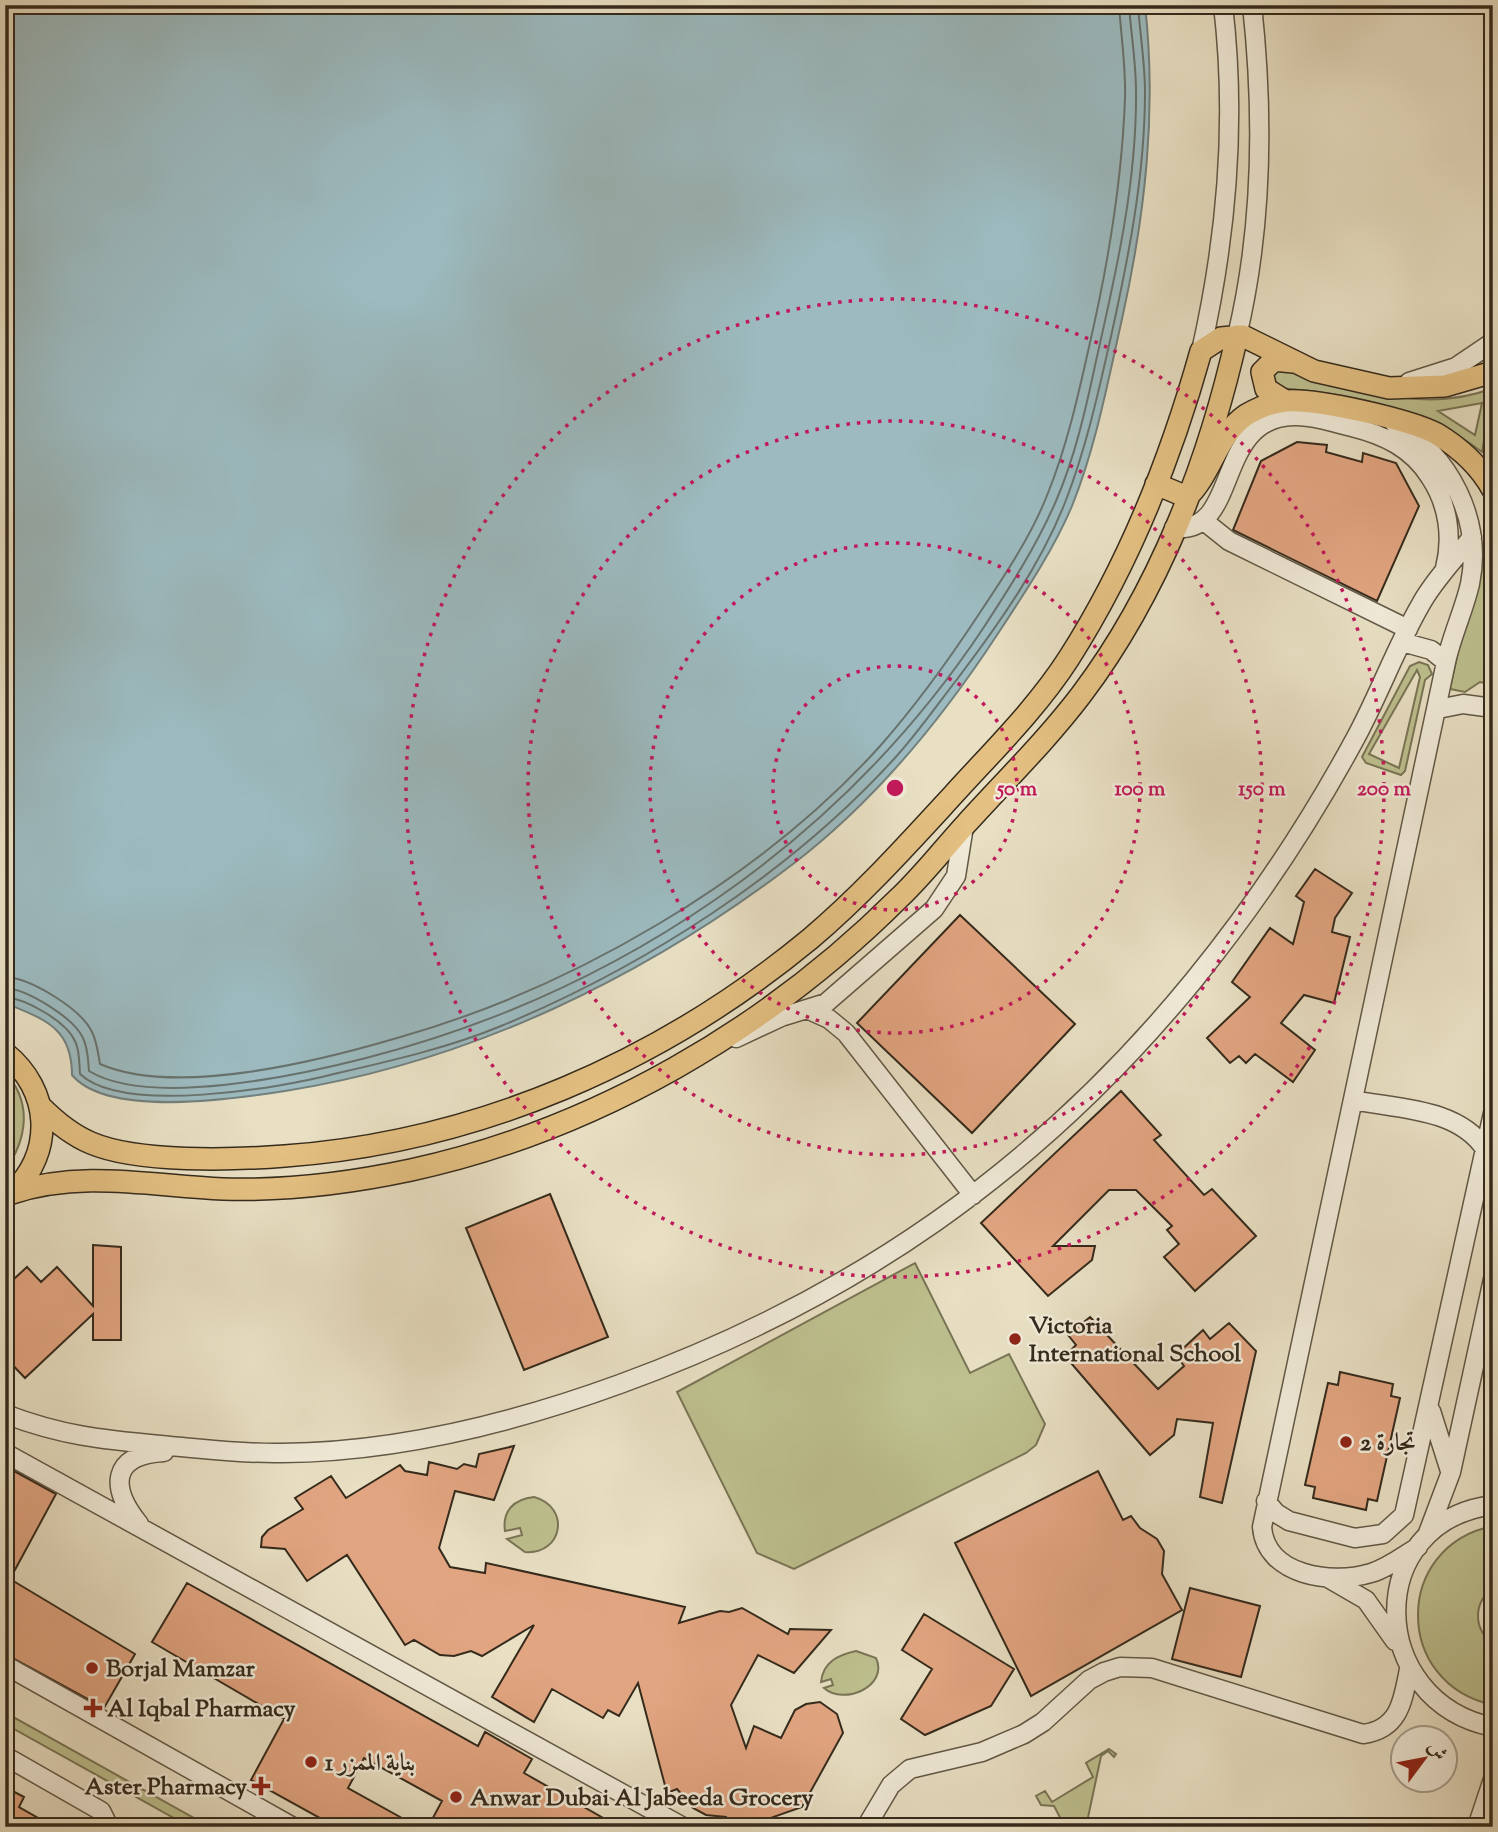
<svg xmlns="http://www.w3.org/2000/svg" width="1498" height="1832" viewBox="0 0 1498 1832" font-family="'Sorts Mill Goudy',Amiri,serif">
<rect width="100%" height="100%" fill="#e9e0c4"/>
<filter id="stains"><feTurbulence type="fractalNoise" baseFrequency=".00286" numOctaves="4"/><feColorMatrix values="0 0 0 0 .2 0 0 0 0 .09 0 0 0 0 .02 0 0 0 .5 -.17"/></filter>
<radialGradient id="worn" r=".72"><stop offset=".6" stop-color="#630" stop-opacity="0"/><stop offset="1" stop-color="#630" stop-opacity=".3"/></radialGradient>
<!-- green -->
<path fill="#bec08f" stroke="#797556" stroke-width="2" fill-rule="evenodd" d="M1280,368C1350,386 1422,416 1493,388L1482,452C1423,407 1351,394 1279,388L1272,375ZM1482,403L1475,435L1438,411Z
M1481,546L1493,584V685L1480,682L1465,692L1450,689Z
M1419,662L1428,665L1432,674L1425,680L1405,771L1401,775L1366,763L1362,757L1410,666ZM1417,670L1420,677L1399,768L1369,754Z
M5,1072C33,1103 27,1139 5,1171Z
M915,1263L970,1373L1009,1354L1045,1424L1036,1445L1026,1453L794,1569L757,1553L677,1392Z
M534,1497C571,1507 563,1555 525,1552L507,1539L522,1535L520,1528L505,1531C502,1511 514,1499 534,1497Z
M1493,1526V1588C1473,1603 1473,1629 1493,1643V1705C1393,1684 1393,1546 1493,1526Z
M856,1651L876,1658C889,1686 844,1706 824,1688L833,1685L831,1679L821,1682C823,1662 838,1655 856,1651Z
M5,1713L13,1717L210,1827H190L5,1724Z
M1109,1749L1116,1754L1114,1757L1108,1751L1101,1756L1086,1827H1065L1054,1806L1041,1805L1036,1796L1045,1791L1052,1802L1093,1777L1086,1763Z"/>
<!-- water -->
<path fill="#9cbabf" stroke="#72807e" stroke-width="2" d="M5,5H1145C1157,112 1145,215 1122,319C1108,381 1096,446 1072,506C1053,551 1024,594 997,635C942,719 874,802 793,864C645,977 470,1062 285,1091C235,1099 108,1118 72,1075C72,1028 46,1020 5,1003Z"/>
<g fill="none" stroke-linecap="round" stroke-linejoin="round">
<!-- shore -->
<path stroke="#68726e" stroke-width="2" d="M5,977C31,978 81,1009 92,1032C97,1042 98,1053 100,1064C176,1097 319,1061 397,1038C571,989 760,880 881,745C916,705 948,661 977,617C1003,578 1031,537 1048,493C1067,446 1078,396 1089,347C1108,265 1122,182 1125,98C1126,67 1121,36 1119,5
M5,988C27,989 74,1018 83,1038C88,1048 88,1060 89,1071C150,1108 300,1075 366,1058C618,993 840,844 984,627C1010,587 1037,545 1056,501C1075,457 1086,408 1096,361C1116,273 1137,182 1136,91C1136,62 1131,34 1129,5
M5,997C26,999 66,1021 75,1041C80,1051 79,1063 80,1074C123,1115 280,1088 334,1074C390,1061 448,1048 501,1026C644,967 789,874 894,759C917,734 937,705 958,678C999,624 1042,563 1066,500C1086,448 1098,394 1110,341C1128,260 1145,176 1145,92C1145,63 1140,34 1138,5"/>
</g>
<!-- building -->
<path fill="#e2a581" stroke="#342a1c" stroke-width="2" d="M1297,442L1327,445L1326,452L1362,462L1363,453L1396,463L1419,506L1377,601L1233,530L1261,461Z
M1315,869L1352,893L1335,918L1332,932L1350,937L1334,1003L1304,995L1281,1023L1315,1050L1293,1082L1255,1054L1246,1063L1239,1056L1230,1063L1207,1038L1250,997L1232,982L1270,928L1293,944L1304,902L1296,896Z
M960,915L1075,1024L972,1133L857,1023Z
M1121,1091L1161,1135L1154,1140L1204,1195L1212,1189L1256,1236L1195,1291L1164,1257L1179,1244L1167,1230L1172,1226L1136,1190H1109L1053,1246H1095L1092,1260L1048,1296L981,1223Z
M550,1194L608,1337L524,1370L466,1228Z
M93,1245L121,1247V1340H93V1314L25,1378L5,1357V1268L15,1278L27,1267L41,1282L57,1267L93,1306Z
M1090,1317L1158,1389L1184,1366L1176,1355L1203,1330L1210,1339L1229,1323L1256,1351L1222,1503L1200,1497L1213,1423L1177,1419L1174,1435L1150,1455L1065,1356L1076,1345L1068,1335Z
M1340,1372L1393,1384L1391,1396L1400,1398L1377,1501L1368,1499L1366,1510L1313,1498L1315,1487L1305,1485L1328,1383L1338,1385Z
M514,1446L494,1500L455,1491L439,1548L450,1567L485,1573L486,1563L685,1607L679,1623L720,1611L729,1612L742,1608L788,1634L790,1629L831,1630L794,1673L758,1655L731,1705L746,1748L754,1726L781,1738L795,1710L806,1704L820,1702L837,1714L843,1733L802,1807L745,1827H731L726,1817L706,1815L693,1808L677,1789L667,1793L638,1683L619,1716L608,1710L603,1718L552,1689L534,1722L492,1697L534,1625L482,1656L471,1651L454,1656L440,1655L414,1640L405,1645L347,1555L307,1581L285,1549L261,1547L262,1537L268,1530L303,1509L295,1498L331,1476L346,1498L400,1465L405,1471L427,1475L429,1462L457,1469L464,1464L476,1467L479,1454Z
M5,1466L56,1494L10,1579L135,1654L104,1708L5,1654Z
M1098,1471L1123,1520L1131,1516L1140,1528L1157,1539L1164,1551L1162,1574L1182,1610L1031,1696L955,1543Z
M187,1583L478,1746L485,1732L532,1759L524,1773L619,1827H428L442,1801L364,1758L348,1788L418,1827H336L251,1780L284,1719L152,1642Z
M1190,1588L1260,1606L1241,1677L1172,1659Z
M924,1614L1014,1669L991,1706L925,1735L901,1719L932,1669L902,1650Z
M5,1787L24,1797L19,1807L54,1827H5Z"/>
<g fill="none" stroke-linecap="round" stroke-linejoin="round">
<defs>
<path id="minor" d="M1237,336C1263,227 1264,115 1252,5
M1201,351C1227,236 1237,123 1223,5
M1409,382L1456,367L1493,342
M1394,423C1450,455 1483,520 1470,584C1464,610 1452,635 1446,662L1262,1527C1266,1576 1332,1585 1371,1573C1388,1568 1403,1556 1418,1547
M1204,521L1229,541L1408,629
M1174,528C1241,535 1213,417 1294,416C1314,415 1333,423 1352,427C1384,435 1412,448 1430,477C1448,504 1453,537 1445,568
M1402,642L1431,650L1446,662
M1438,709L1463,704L1493,708
M809,1010L829,1019L846,1033L973,1195
M736,1038L781,1017L826,1003L934,909L956,876L964,826
M1353,1100C1398,1109 1458,1108 1485,1149
M1431,1411L1450,1471
M5,1414C65,1437 107,1440 170,1446C207,1449 244,1454 282,1453C396,1452 513,1423 620,1384C851,1300 1038,1171 1194,980C1255,905 1309,824 1355,739C1379,695 1396,647 1421,604C1434,580 1455,559 1472,537
M5,1453L683,1827
M1266,1501L1276,1513L1289,1521L1355,1538L1383,1534L1404,1515L1493,1113
M1493,1505C1362,1522 1366,1701 1493,1727
M139,1524C110,1488 110,1455 164,1452
M1428,1533L1451,1472L1493,1279
M1328,1578L1366,1600L1395,1641
M5,1665L293,1827
M5,1756L101,1811L109,1827
M866,1827L891,1785L910,1769L982,1752L1024,1734L1043,1722L1089,1680L1104,1672L1120,1667L1152,1668L1363,1734C1400,1729 1403,1700 1409,1669
M1477,1827L1493,1779"/>
<path id="major" d="M1285,401L1266,389L1262,372L1274,360L1293,362
M1156,484L1187,497C1212,473 1216,436 1246,415C1258,408 1272,402 1286,401C1315,398 1411,420 1437,434C1460,448 1480,466 1493,490
M5,1053C51,1090 55,1151 12,1193
M41,1107C56,1122 72,1135 91,1143C138,1163 234,1160 285,1156C478,1142 661,1062 810,939C862,895 907,845 953,795C992,752 1037,708 1069,658C1129,564 1171,458 1201,351L1221,338L1243,336L1314,371L1389,388L1445,386L1493,372
M12,1193C83,1170 151,1186 223,1189C286,1191 350,1183 411,1170C595,1130 768,1029 900,897C924,874 944,848 966,824C1005,781 1046,741 1081,695C1159,592 1209,461 1237,336"/>
</defs>
<!-- minor casing -->
<use href="#minor" stroke="#615846" stroke-width="21"/>
<!-- major casing -->
<use href="#major" stroke="#342a1c" stroke-width="24"/>
<!-- minor -->
<use href="#minor" stroke="#f1ebd9" stroke-width="18"/>
<!-- major -->
<use href="#major" stroke="#e4c082" stroke-width="21"/>
</g>
<!-- distance rings -->
<g fill="none" stroke="#c2185b" stroke-width="3.5" stroke-dasharray="3.5 7">
<circle cx="895" cy="788" r="122"/>
<circle cx="895" cy="788" r="245"/>
<circle cx="895" cy="788" r="367"/>
<circle cx="895" cy="788" r="489"/>
</g>
<!-- markers -->
<g fill="#8f2418" stroke="#f1ebd9" stroke-width="2.5">
<circle cx="1015" cy="1339" r="7"/>
<circle cx="1346" cy="1442" r="7"/>
<circle cx="92" cy="1668" r="7"/>
<path d="M89.5 1697.5h7v7h7v7h-7v7h-7v-7h-7v-7h7z"/>
<circle cx="311" cy="1762" r="7"/>
<path d="M257.5 1775.5h7v7h7v7h-7v7h-7v-7h-7v-7h7z"/>
<circle cx="456" cy="1797" r="7"/>
</g>
<g text-anchor="middle" stroke-width="5" stroke-linejoin="round" paint-order="stroke">
<!-- poi labels -->
<g font-size="24" font-weight="bold" fill="#342a1c" stroke="#f1ebd9" text-anchor="start">
<text x="1029" y="1333">Victoria<tspan x="1029" dy="28">International School</tspan></text>
<text x="1360" y="1450">تجارة 2</text>
<text x="106" y="1676">Borjal Mamzar</text>
<text x="107" y="1716">Al Iqbal Pharmacy</text>
<text x="325" y="1770">بناية الممزر 1</text>
<text x="247" y="1794" text-anchor="end">Aster Pharmacy</text>
<text x="470" y="1805">Anwar Dubai Al Jabeeda Grocery</text>
</g>
</g>
<circle cx="895" cy="788" r="10" fill="#c2185b" stroke="#f1ebd9" stroke-width="3.5"/>
<g font-size="21" text-anchor="middle" font-weight="bold" fill="#c2185b" stroke="#f1ebd9" stroke-width="5" stroke-linejoin="round" paint-order="stroke">
<text x="1017" y="795">50 m</text>
<text x="1140" y="795">100 m</text>
<text x="1262" y="795">150 m</text>
<text x="1384" y="795">200 m</text>
</g>
<!-- margin -->
<rect width="1498" height="1832" fill="none" stroke="#e9e0c4" stroke-width="28"/>
<rect x="7" y="7" width="1484" height="1818" fill="none" stroke="#342a1c" stroke-width="3.5"/>
<rect x="14" y="14" width="1470" height="1804" fill="none" stroke="#342a1c" stroke-width="2"/>
<!-- north arrow -->
<g transform="translate(1424 1759) rotate(58)"><circle r="33" fill="#f1ebd9" stroke="#a59e8d" stroke-width="2"/>
<path d="M0-5L12 26L0 18L-12 26Z" fill="#8f2418"/>
<text y="-10" font-size="19" font-weight="bold" text-anchor="middle" fill="#342a1c">ش</text>
</g>
<rect width="100%" height="100%" filter="url(#stains)"/>
<rect width="100%" height="100%" fill="url(#worn)"/>
</svg>
